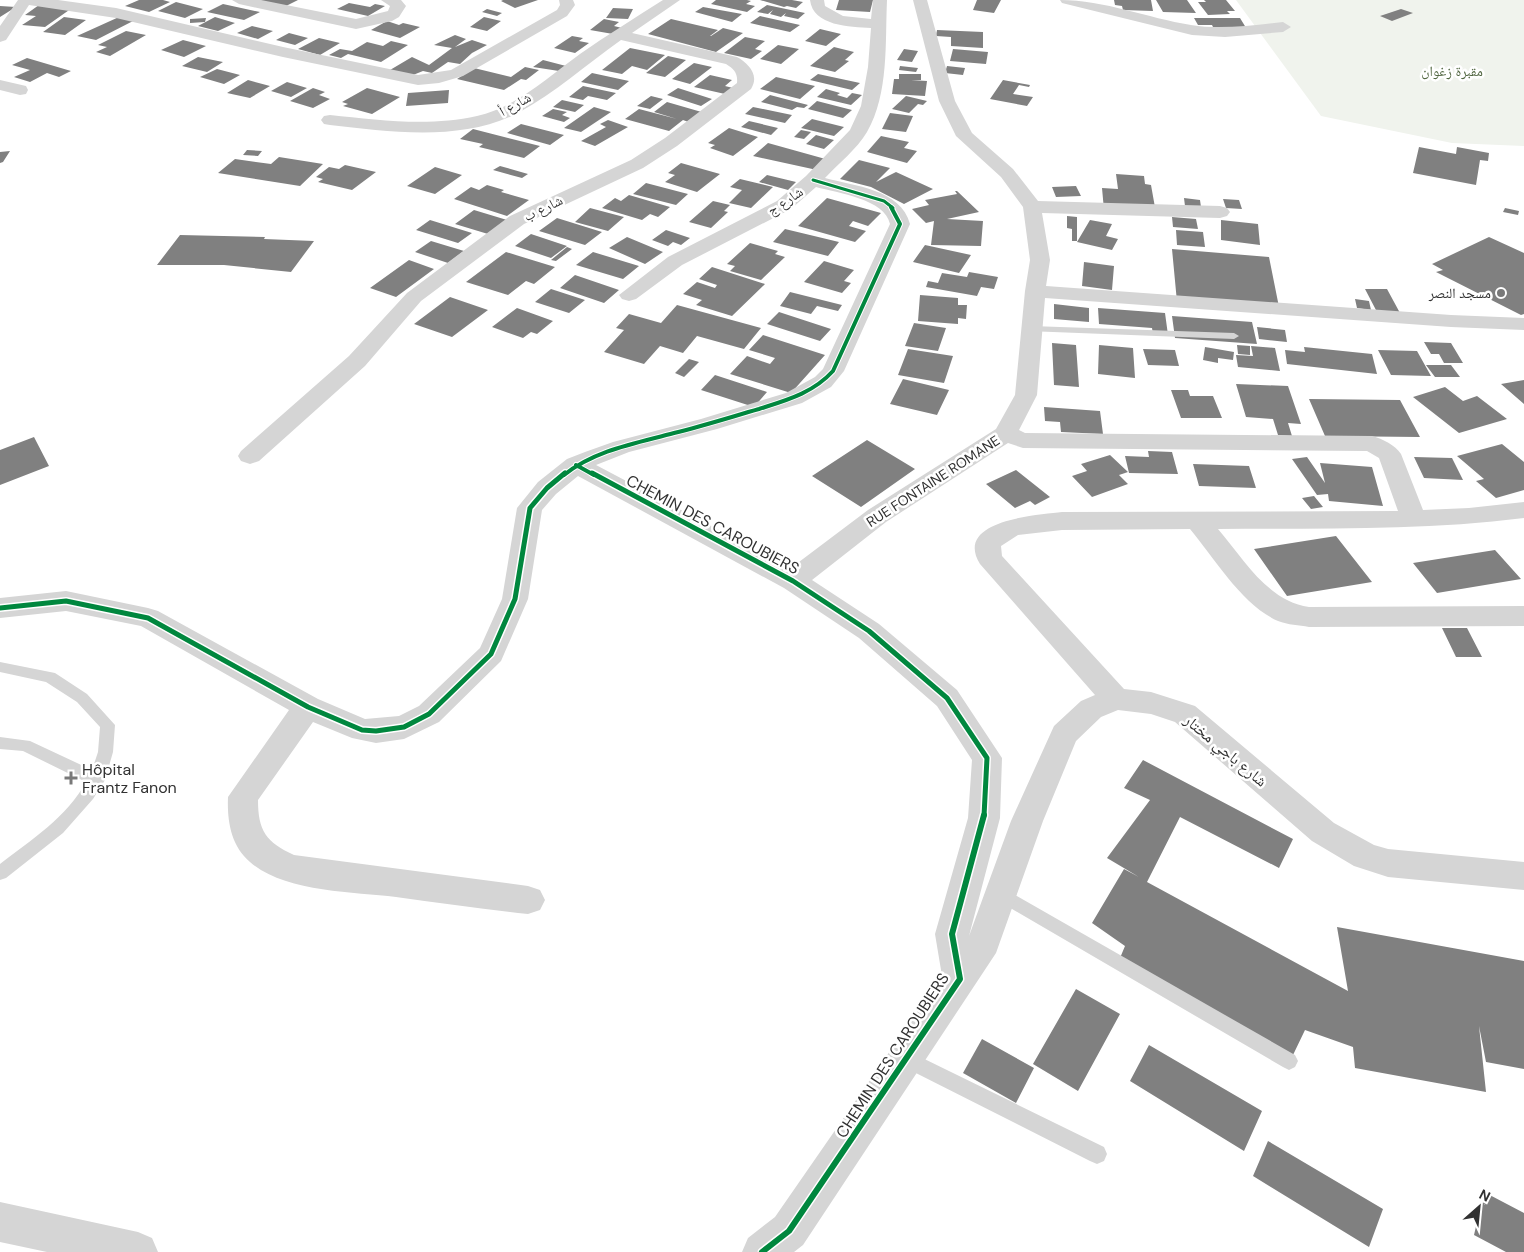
<svg xmlns="http://www.w3.org/2000/svg" width="1524" height="1252" viewBox="0 0 1524 1252" font-family="'DM Sans','Noto Naskh Arabic',sans-serif">
<rect width="100%" height="100%" fill="#fff"/>
<!-- green -->
<path fill="#f0f3ed" d="M1236,0H1524V146L1452,143L1321,116Z"/>
<!-- building -->
<path fill="#808080" d="M139,0H163L170,2L149,12L125,6Z
M258,0H298L284,7Z
M538,0L515,8L501,1L503,0Z
M716,0H747L751,1L746,4L755,6L747,12L711,4Z
M760,0H792L803,2L796,8L787,6L784,7Z
M839,0H873L870,12L836,10Z
M977,0H1001L994,13L973,10Z
M1114,0H1151L1153,11L1123,10L1122,6L1115,5Z
M1156,0H1187L1196,13L1163,12Z
M1204,0H1226L1235,11H1227L1230,14L1208,15L1198,2H1206Z
M176,2L203,9L185,18L158,11Z
M349,3L370,7L375,4L385,6L368,16L337,9Z
M223,4L260,12L244,20L207,12Z
M39,5L72,8L45,27L22,25L36,16L25,15Z
M767,5L805,13L798,19L784,16L786,13L781,17L770,14L773,10L768,14L757,12Z
M0,6L16,7L0,17Z
M703,7L742,14L732,22L695,12Z
M613,8L633,9L628,19L606,18Z
M487,9L502,13L497,16L482,12Z
M1401,9L1413,13L1392,21L1380,16Z
M760,16L800,25L790,32L750,23Z
M64,17L86,20L65,35L43,32Z
M119,17L135,20L96,40L77,36Z
M215,17L235,23L218,31L198,26Z
M484,17L501,21L487,31L470,27Z
M206,18L205,22L190,23V19Z
M1194,18H1240L1248,31H1215L1212,25H1198Z
M604,19L619,22L614,26L622,28L613,34L590,30Z
M671,19L718,30L710,36H711L723,28L743,33L716,52L648,34Z
M387,21L399,25L403,23L420,27L400,38L371,30Z
M252,26L273,31L258,39L237,33Z
M820,29L841,34L826,46L805,41Z
M937,30L983,32V48L951,46V37L936,36Z
M126,31L146,35L110,56L96,52L107,47L98,45Z
M289,33L308,38L295,45L276,40Z
M455,35L466,39L455,47L472,40L487,45L472,53L460,64L448,62L432,73L423,71L413,75L390,70L412,57L429,65L452,48L434,45Z
M572,36L583,38L579,41L589,43L575,53L554,48Z
M745,37L765,41L755,49L762,51L751,59L724,53Z
M319,38L340,43L320,55L298,49Z
M183,40L206,46L184,57L161,50Z
M391,41L408,45L381,62L348,54L341,58L329,55L340,49L352,51L367,42L383,46Z
M778,45L799,49L781,64L760,59Z
M834,47L854,52L845,60L849,61L835,72L810,66Z
M630,48L665,55L647,70L632,66L622,74L602,70Z
M904,49L918,51L912,62L897,60Z
M953,49L988,52L986,64L950,61Z
M668,56L686,60L665,77L646,73Z
M198,57L223,62L207,72L182,66Z
M27,58L71,71L59,77L47,73L30,82L14,77L30,70L12,65Z
M543,60L566,66L559,71L533,67Z
M694,63L712,67L690,84L672,79Z
M900,66L918,68L916,72L899,70Z
M947,66L965,68L963,75L945,73Z
M525,67L539,70L526,80L521,79L504,90L457,79L474,68L511,77Z
M217,69L240,75L224,84L200,77Z
M592,73L629,81L618,90L581,82Z
M818,74L860,83L852,90L810,80Z
M899,74H921V80H911L927,81L925,96L892,94L894,79H899Z
M710,75L732,80L725,86L733,88L725,94L694,87Z
M776,77L815,86L800,99L760,89Z
M248,80L270,86L250,98L227,93Z
M1003,80L1030,85L1029,87L1019,85L1013,94L1033,97L1027,106L990,99Z
M287,82L307,88L291,97L271,91Z
M583,86L616,93L607,100L588,96L583,100L569,97Z
M313,88L325,92L319,95L330,99L313,108L290,101Z
M367,88L400,97L372,114L343,106L348,104L342,102Z
M678,88L712,99L701,106L667,95Z
M826,89L840,93L837,95L847,98L852,93L862,95L851,105L817,97Z
M449,90L448,103L406,106L408,93Z
M770,95L808,105L804,108L797,107L792,110L761,102Z
M651,96L663,99L650,109L637,106Z
M906,96L927,101L923,105L918,104L909,113L892,109Z
M562,100L584,105L575,112L553,107Z
M817,101L852,110L843,118L808,109Z
M667,102L705,113L691,123L683,120L669,131L625,119L639,109L677,119L654,112Z
M594,107L611,112L581,132L564,128Z
M753,107L792,115L785,123L745,114Z
M553,109L567,112L562,115L570,118L564,122L542,116Z
M890,113L913,116L906,132L882,129Z
M812,119L844,127L834,136L801,128Z
M608,120L628,127L595,146L581,141L606,127L600,124Z
M749,121L778,128L771,135L741,127Z
M521,124L564,135L550,145L507,133Z
M729,128L758,137L733,156L710,148L715,145L708,143Z
M473,129L540,146L524,158L479,147L483,144L460,139Z
M801,130L811,132L804,139L794,137Z
M816,135L834,140L824,149L806,144Z
M881,136L909,142L904,148L917,151L907,163L867,152Z
M768,143L829,160L817,170L753,156Z
M1419,147L1456,154L1457,147L1489,153L1488,161L1480,160L1476,185L1413,173Z
M247,150L262,151L258,156L243,155Z
M10,151L3,162L0,163V152Z
M279,157L323,164L300,186L218,173L235,159L271,164Z
M859,160L890,168L876,182L896,172L933,189L904,204L871,187L840,179Z
M681,163L720,174L697,192L665,182L675,175L668,173Z
M345,165L376,172L352,190L318,182L323,179L316,177L329,167L339,169Z
M500,166L528,174L522,178L493,170Z
M435,167L462,175L435,194L407,186Z
M1116,174L1144,176L1145,184L1151,185L1156,213L1104,210L1102,188L1118,189Z
M767,175L796,182L788,190L759,182Z
M740,179L773,187L751,208L729,203L742,190L730,187Z
M646,183L688,194L676,205L633,194Z
M487,185L504,190L501,192L529,200L507,216L454,199L471,187L479,190Z
M1076,186L1081,196L1056,197L1052,187Z
M955,191H957L979,212L947,219L983,221L981,246L931,245L934,221L926,223L912,209L929,205L925,200L957,194Z
M629,195L670,207L658,217L650,214L642,220L602,208L615,198L621,201Z
M827,198L881,213L868,226L853,221L849,226L866,231L855,242L798,226Z
M1184,198L1200,200L1201,207L1185,206Z
M1223,199L1239,200L1242,209L1226,208Z
M713,201L730,205L724,211L728,212L711,228L689,222Z
M590,208L624,217L608,231L575,222Z
M1505,208L1519,211L1518,215L1503,212Z
M474,210L507,220L488,234L455,224Z
M1067,216L1077,217V241H1072V229L1067,228Z
M1172,217L1196,219L1198,229L1173,227Z
M557,218L602,232L585,245L539,231Z
M430,220L472,233L458,243L416,230Z
M1090,220L1112,224L1106,236L1118,239L1112,250L1077,242Z
M1221,220L1258,224L1260,245L1221,240Z
M785,229L839,242L828,256L773,242Z
M666,230L690,238L681,245L673,242L668,246L652,240Z
M1176,230L1203,232L1205,247L1177,245Z
M531,234L567,246L551,258L515,246Z
M180,235L265,237L264,239L314,241L291,272L224,265H157Z
M627,237L663,252L645,264L609,248Z
M1489,237L1524,253V314L1521,315L1436,272L1443,270L1432,264Z
M431,241L464,251L448,263L415,252Z
M750,243L778,251L775,254L785,257L761,280L730,271L735,266L727,264Z
M925,245L971,255L959,273L913,262Z
M567,247L572,249L556,261L551,260Z
M1172,249L1269,257L1280,312L1177,302Z
M506,252L555,267L534,284L526,281L508,295L466,282Z
M593,252L639,266L623,279L576,265Z
M409,260L434,269L396,297L370,288Z
M824,261L854,270L844,281L851,283L842,293L804,282Z
M1084,262L1114,266L1112,290L1082,286Z
M712,267L765,284L732,316L696,305L702,300L683,294L697,282L715,288L717,285L699,279Z
M969,272L998,277L994,289L981,287L977,296L926,287L928,281L938,283L942,273L967,277Z
M575,275L619,290L604,303L560,288Z
M551,289L585,300L569,313L535,302Z
M1365,289H1387L1400,313L1377,312Z
M790,292L842,305L838,311L817,306L811,314L780,306Z
M920,295L958,298V305H967L966,319L958,318V324L918,321Z
M450,297L488,310L452,337L414,324Z
M1355,299L1369,301L1371,310L1357,308Z
M1054,304L1089,308V322L1054,319Z
M677,305L761,328L744,349L697,336L683,353L660,346L644,364L604,352L624,330L616,328L629,314L661,323Z
M517,308L553,321L537,334L531,332L523,338L492,327Z
M1098,308L1165,313L1168,335L1153,334L1152,328L1099,324Z
M779,312L831,329L820,341L767,324Z
M1172,316L1252,322L1257,344L1175,338Z
M914,323L946,328L938,351L905,346Z
M1257,327L1285,330L1287,342L1259,339Z
M763,335L825,355L791,393L730,374L747,356L770,364L775,358L749,350Z
M1424,342L1451,343L1463,363H1444L1439,354H1431Z
M1052,343L1076,345L1079,387L1054,385Z
M1099,345L1133,348L1135,378L1098,374Z
M1237,345L1250,346V355L1238,354Z
M1251,346L1275,348L1280,371L1238,367L1236,355L1253,356Z
M1205,347L1234,352L1233,360L1218,358V363L1203,360Z
M1304,347L1372,354L1377,374L1287,364L1285,350L1305,352Z
M908,349L953,356L944,383L898,375Z
M1143,349L1175,350L1179,366L1148,365Z
M1378,350L1417,351L1431,376L1391,375Z
M689,359L699,362L684,377L675,373Z
M1426,365H1451L1460,377H1435Z
M715,375L767,392L754,407L701,390Z
M903,379L949,390L937,415L890,404Z
M1524,380V404L1501,384Z
M1236,384L1288,386L1301,424L1288,423L1292,436L1278,435L1273,419L1246,417Z
M1445,387L1463,401L1477,396L1507,419L1459,433L1413,397Z
M1171,390H1188L1190,396H1213L1222,418H1181Z
M1309,399L1400,400L1420,437L1325,436Z
M1044,407L1100,411L1103,434L1061,432L1060,422L1045,421Z
M34,437L49,466L0,485V450Z
M867,440L915,469L861,507L812,476Z
M1502,444L1524,462V490L1496,498L1476,481L1484,479L1457,456Z
M1148,451L1172,452L1178,474L1129,473L1125,456L1149,457Z
M1110,455L1128,472L1119,475L1128,484L1092,497L1072,476L1087,471L1081,464Z
M1307,457L1325,483L1320,463L1372,467L1383,506L1329,501L1328,494L1317,495L1292,459Z
M1414,457L1452,458L1463,480L1424,478Z
M1193,464L1249,466L1256,488L1199,486Z
M1016,470L1050,497L1035,505L1030,501L1015,508L986,484Z
M1314,496L1323,507L1311,509L1302,498Z
M1336,536L1372,582L1287,596L1254,549Z
M1495,550L1521,579L1437,593L1413,563Z
M1442,628H1467L1482,657H1456Z
M1143,760L1293,839L1279,868L1180,817L1147,882L1348,991L1337,927L1524,961V1069L1486,1062L1479,1026L1486,1092L1355,1068L1353,1047L1305,1030L1293,1055L1120,958L1125,946L1092,923L1124,869L1139,877L1107,858L1150,800L1124,788Z
M1076,989L1120,1014L1078,1091L1033,1064Z
M982,1039L1034,1068L1016,1103L963,1073Z
M1149,1045L1262,1111L1244,1151L1130,1081Z
M1268,1141L1383,1209L1369,1247L1253,1176Z
M1484,1192L1524,1213V1252H1506L1474,1235Z"/>
<g fill="none" stroke-linecap="round" stroke-linejoin="round">
<!-- service -->
<path fill="#d5d5d5" fill-rule="evenodd" d="M1031,326L1234,333L1239,336L1234,339L1027,331L1026,329Z
M0,662L55,673L87,694L115,725L113,752L105,780L93,799L63,833L6,878L0,880V864C31,840 67,817 86,782L23,751L0,749V737L30,741L92,770L98,752L100,727L77,702L46,682L0,672Z
M1001,887L1295,1055L1298,1061L1295,1067L1289,1070L1283,1067L995,899L993,894L995,889Z
M906,1050L1104,1147L1107,1154L1104,1161L1097,1164L1090,1161L900,1065L897,1059L900,1053Z"/>
<!-- minor -->
<path fill="#d5d5d5" fill-rule="evenodd" d="M18,0H58L116,8L283,47L418,75L451,70L557,10L560,5L559,0H573L575,5L567,16L463,76L439,83L418,85L283,57L116,18L29,5L6,40L0,42V26Z
M232,0H261L356,19L388,11L390,6L381,0H401L406,6L399,17L392,21L356,29L239,4Z
M663,0H680L632,33L737,57C748,63 760,75 751,89L677,146L643,168L524,224L421,301L365,366L259,461L250,464L241,461L238,456L241,451L349,356L407,293L510,216L631,160L665,138L737,83C738,73 734,69 726,64L621,40C587,64 555,93 518,113C462,142 390,132 330,125L324,124L321,120L324,116L330,115C378,120 429,127 477,116C517,107 548,77 580,54C607,35 635,18 663,0Z
M810,0H824L825,6L843,16L871,19L873,0H887C885,43 889,93 867,132C857,149 838,164 825,178C854,186 901,189 910,224L844,371L831,387L802,403L717,429L629,452L596,465L791,568L868,510L996,429L1015,395L1025,291L1030,260L1023,207L1001,177L956,136L939,101L913,0H927L955,101L972,133L1013,169L1038,201L1220,206L1227,208L1230,212L1227,216L1220,218L1042,213L1050,260L1046,286L1451,315L1524,318V330L1451,327L1045,298L1037,395L1019,430L1025,433L1372,436C1383,439 1395,445 1401,454L1423,510L1469,508L1524,502V518C1423,531 1320,528 1218,529C1244,559 1267,601 1309,607L1524,606V626L1309,627C1299,625 1288,625 1278,621C1242,605 1215,559 1190,529L1062,530L1018,535L1001,546L1002,556L1124,689L1151,692L1195,706L1334,823L1374,845L1388,849L1524,862V890L1388,877L1354,866L1312,841L1175,722L1151,714L1118,710L1101,717L1076,741L1043,821L996,953L803,1245L794,1252H742L748,1238L775,1217L942,976L935,934L968,818L972,760L937,706L859,638L784,588L578,476L556,494L542,510L528,599L501,661L439,722L404,739L376,743L352,738L313,722L258,800C258,831 266,842 294,855L528,886L540,890L545,900L540,910L528,914C484,909 440,903 396,897C353,892 284,892 250,862C231,846 227,821 228,797L289,710L141,626L66,611L0,618V598L66,591L148,608L158,611L318,699L365,719L399,716L419,706L480,648L502,599L517,508L538,482L567,459L585,452L613,442L701,419L786,393L815,377L823,369L890,224C885,199 838,193 816,187L791,209L682,265L636,299L629,301L622,299L619,295L668,257L777,201L806,176L850,130L861,106L868,67L871,28C850,27 813,26 810,0ZM1008,443L1023,448L1367,451L1379,458L1398,511L1062,512C1037,515 953,520 980,564L1095,695L1081,701L1054,726L1011,821L969,936L1000,818L1002,758L957,690L879,624L812,580L886,522Z
M1060,0C1105,0 1147,18 1191,25C1221,30 1253,25 1283,22L1291,27L1283,32L1225,37L1192,35L1062,3Z
M0,80L26,86L28,90L26,94L20,95L0,90Z
M0,1202L138,1232L152,1238L158,1252H47L0,1242Z"/>
<defs>
<path id="cycleway-far3" d="M813,180L884,201L893,208"/>
<path id="cycleway-far2" d="M576,465L594,475
M564,475C595,450 637,443 674,433C703,426 731,417 759,409C787,400 813,393 833,371L900,224L891,207"/>
<path id="cycleway-far1" d="M592,473L793,581L869,631L947,698L987,758L984,816
M0,608L66,601L148,618L308,707L362,730L376,731L404,727L429,714L491,654L515,599L530,508L547,488L565,473"/>
<path id="cycleway" d="M762,1252L789,1231L960,979L952,934L984,815"/>
</defs>
<!-- cycleway-far3 casing -->
<use href="#cycleway-far3" stroke="#fff" stroke-width="5"/>
<!-- cycleway-far2 casing -->
<use href="#cycleway-far2" stroke="#fff" stroke-width="6"/>
<!-- cycleway-far1 casing -->
<use href="#cycleway-far1" stroke="#fff" stroke-width="8"/>
<!-- cycleway casing -->
<use href="#cycleway" stroke="#fff" stroke-width="9"/>
<!-- cycleway-far3 -->
<use href="#cycleway-far3" stroke="#00873e" stroke-width="3"/>
<!-- cycleway-far2 -->
<use href="#cycleway-far2" stroke="#00873e" stroke-width="4"/>
<!-- cycleway-far1 -->
<use href="#cycleway-far1" stroke="#00873e" stroke-width="5"/>
<!-- cycleway -->
<use href="#cycleway" stroke="#00873e" stroke-width="6"/>
</g>
<!-- markers -->
<g fill="#797979" stroke="#fff" stroke-width="2">
<circle cx="1501" cy="293" r="5"/>
<path d="M68.5 770.5h5v5h5v5h-5v5h-5v-5h-5v-5h5z"/>
</g>
<g text-anchor="middle" stroke-width="5" stroke-linejoin="round" paint-order="stroke">
<!-- far-park labels -->
<g font-size="14" fill="#536843" stroke="#fff">
<text x="1452" y="76">مقبرة زغوان</text>
</g>
<!-- far-street labels -->
<g font-size="14" fill="#313131" stroke="#fff">
<text transform="translate(515 104) rotate(-29)" y="5">شارع أ</text>
<text transform="translate(785 201) rotate(-34)" y="5">شارع ج</text>
<text transform="translate(543 208) rotate(-26)" y="5">شارع ب</text>
<text transform="translate(933 481) rotate(-33)" y="5">RUE FONTAINE ROMANE</text>
</g>
<!-- far-poi labels -->
<g font-size="14" fill="#313131" stroke="#fff" text-anchor="end">
<text x="1491" y="298">مسجد النصر</text>
</g>
<!-- street labels -->
<g font-size="16" fill="#313131" stroke="#fff">
<text transform="translate(713 524) rotate(28)" y="6">CHEMIN DES CAROUBIERS</text>
<text transform="translate(1226 750) rotate(40)" y="6">شارع باجي مختار</text>
<text transform="translate(892 1055) rotate(-57)" y="6">CHEMIN DES CAROUBIERS</text>
</g>
<!-- poi labels -->
<g font-size="16" fill="#313131" stroke="#fff" text-anchor="start">
<text x="82" y="775">Hôpital<tspan x="82" dy="18">Frantz Fanon</tspan></text>
</g>
</g>
<!-- north arrow -->
<g transform="translate(1479 1207) rotate(27)" stroke="#ffffff" stroke-width="4" paint-order="stroke">
<path d="M0-4L9 19L0 12L-9 19Z" fill="#313131"/>
<text y="-8" font-size="14" font-weight="bold" text-anchor="middle" fill="#313131">N</text>
</g>
</svg>
